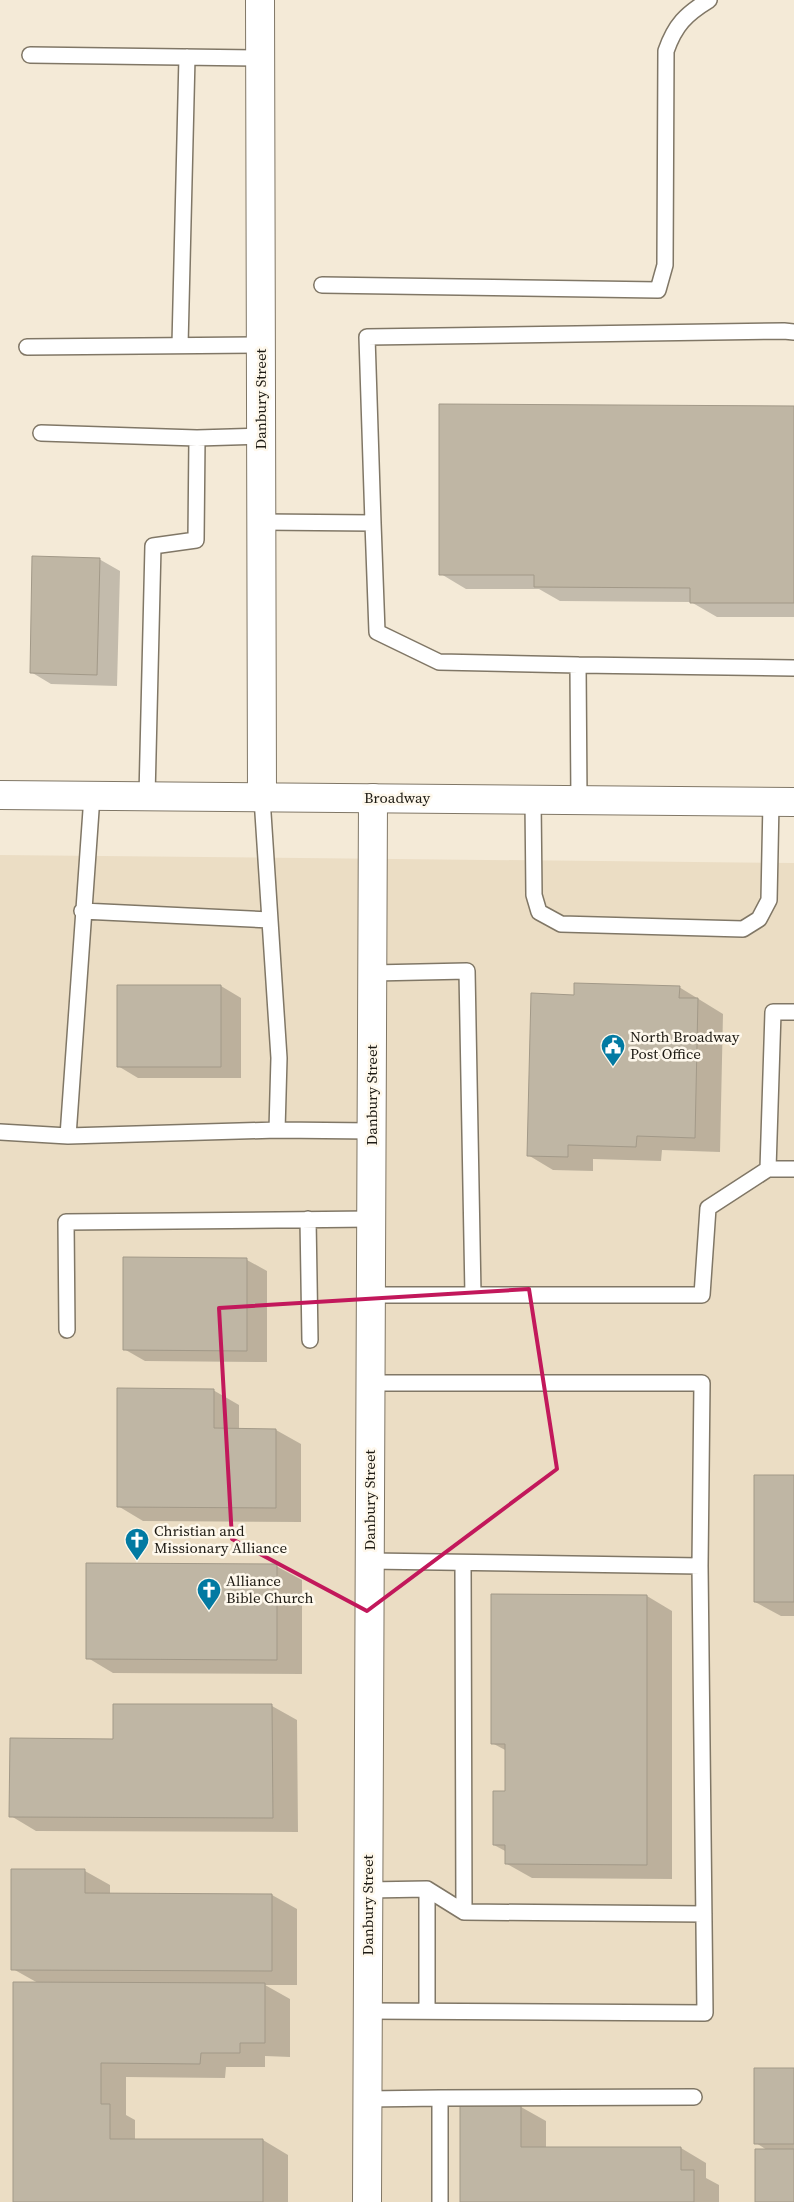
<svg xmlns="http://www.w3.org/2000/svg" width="794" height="2202" viewBox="0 0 794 2202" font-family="'Source Serif 4',serif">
<rect width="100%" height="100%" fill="#f4ead7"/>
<!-- built -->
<path fill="#ebddc4" d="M0,855L794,863V2202H0Z"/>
<!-- shadow -->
<path fill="#0003" d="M794,407V617H717L691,602L560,601L539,589H466L441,574Z
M99,559L120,571L117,686L51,684L31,672Z
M221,986L241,998V1078H138L118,1066Z
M679,987L723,1014L720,1152L662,1150L661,1161L593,1159V1171L553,1170L528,1155L575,996Z
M247,1260L267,1271V1362L145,1361L124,1349Z
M213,1390L239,1405V1429L276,1430L301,1444V1522L143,1521L118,1506Z
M794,1476V1616H781L755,1602Z
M276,1566L302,1580V1674L113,1673L88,1658Z
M647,1596L672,1611V1879L532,1878L507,1864V1852L494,1845L506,1792L507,1751L492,1743Z
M114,1705L272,1706L297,1720L298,1832L36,1831L11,1816L114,1740Z
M85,1871L110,1885V1894L272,1895L297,1909V1985H265L290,1999V2057L265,2056V2067H226L225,2078L126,2077V2115L135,2120V2140H263L288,2155V2202H14L38,1983L13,1969Z
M794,2069V2202H756L767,2150L756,2143Z
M521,2107L546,2121V2148H681L706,2163V2178L719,2185V2202H461Z"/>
<!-- building -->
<path fill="#bfb6a4" stroke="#a29988" d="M439,404L794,406V603H690V588L534,587V575H439Z
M32,556L100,558L97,675L30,673Z
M574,983L680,986L679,998H698L695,1138L637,1136L636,1147L568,1145V1157L527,1156L531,993L574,995Z
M117,985H221V1067H117Z
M123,1257L247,1258V1351L123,1350Z
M117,1388L214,1389V1428L276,1429V1508L117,1507Z
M754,1475H794V1602H754Z
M86,1563L277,1564V1660L86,1659Z
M491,1594L647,1595V1865L505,1864V1845H493V1791H505V1744H491Z
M113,1704H272L273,1818L9,1817L10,1738L113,1739Z
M11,1869H85V1893L272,1894V1971L11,1970Z
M13,1982L265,1983V2043H240V2053H201L200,2064L101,2063V2104H110V2139H263V2202H13Z
M754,2068H794V2144H754Z
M460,2105H521V2147H681V2170H694V2202H460Z
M755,2149H794V2202H755Z"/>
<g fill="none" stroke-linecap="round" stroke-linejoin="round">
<defs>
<path id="lane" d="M30,55L261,58
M322,285L658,290L665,265L666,51C675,25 686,14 709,0
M180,345L187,57
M27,347L261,345
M41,433L197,438L261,436
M261,522L373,523L377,632L439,662L578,665
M373,523L367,337L784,331L794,332
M147,796L153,546L196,540L197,438
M262,798L279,1058L277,1130
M533,800L534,895L539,912L561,924L743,929L759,919L769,900L771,802
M579,800L578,665L794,668
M82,911L270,920
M373,973L467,971L473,1295
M0,1132L68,1136L277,1130L372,1131
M68,1136L92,796
M768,1169L773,1012H794
M308,1219L310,1340
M371,1295H702L708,1208L768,1169H794
M67,1330L66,1222L371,1219
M370,1383H702L700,1566
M368,1890L427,1889L464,1912L463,1563
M464,1912L704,1914
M367,2011L705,2013L700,1566L370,1561
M427,2011V1889
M440,2098L694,2097
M368,2099L440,2098V2202"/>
<path id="street" d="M367,2202L373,798"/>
<path id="secondary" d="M260,0L262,798
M0,795L794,802"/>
</defs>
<!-- lane casing -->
<use href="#lane" stroke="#807766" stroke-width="18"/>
<!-- street casing -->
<use href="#street" stroke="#807766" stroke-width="30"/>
<!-- secondary casing -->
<use href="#secondary" stroke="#807766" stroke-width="30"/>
<!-- lane -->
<use href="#lane" stroke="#fff" stroke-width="15"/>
<!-- street -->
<use href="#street" stroke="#fff" stroke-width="28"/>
<!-- secondary -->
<use href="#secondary" stroke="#fff" stroke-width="28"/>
</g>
<!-- marked area -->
<path fill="none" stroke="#c2185b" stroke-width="4" stroke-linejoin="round" d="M529,1289L557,1469L367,1611L232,1539L219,1308Z"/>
<!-- icons -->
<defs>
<symbol id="civic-pin" viewBox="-11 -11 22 30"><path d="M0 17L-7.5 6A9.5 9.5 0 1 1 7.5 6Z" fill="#027aa2" stroke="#fef8ec"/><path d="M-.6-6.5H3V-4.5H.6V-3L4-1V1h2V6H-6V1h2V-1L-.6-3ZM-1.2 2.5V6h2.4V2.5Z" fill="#fff"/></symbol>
<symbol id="church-pin" viewBox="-11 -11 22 30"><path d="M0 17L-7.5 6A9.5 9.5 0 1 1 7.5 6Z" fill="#027aa2" stroke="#fef8ec"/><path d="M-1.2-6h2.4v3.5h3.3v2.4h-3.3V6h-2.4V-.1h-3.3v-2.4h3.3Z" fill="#fff"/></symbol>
</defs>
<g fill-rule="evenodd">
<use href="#civic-pin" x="599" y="1032" width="28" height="38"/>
<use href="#church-pin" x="123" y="1526" width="28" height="38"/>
<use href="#church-pin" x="195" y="1576" width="28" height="38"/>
</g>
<g text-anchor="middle" stroke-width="5" stroke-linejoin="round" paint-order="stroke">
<!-- street labels -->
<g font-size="15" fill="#1d1a13" stroke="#fef8ec">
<text transform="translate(261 399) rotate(-90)" y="5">Danbury Street</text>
<text x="397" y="803">Broadway</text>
<text transform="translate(372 1095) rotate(-90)" y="5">Danbury Street</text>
<text transform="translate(370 1500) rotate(-90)" y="5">Danbury Street</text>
<text transform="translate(368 1905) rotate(-90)" y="5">Danbury Street</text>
</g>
<!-- poi labels -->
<g font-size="15" fill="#1d1a13" stroke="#fef8ec" text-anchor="start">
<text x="630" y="1042">North Broadway<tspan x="630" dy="17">Post Office</tspan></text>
<text x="154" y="1536">Christian and<tspan x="154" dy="17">Missionary Alliance</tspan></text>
<text x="226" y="1586">Alliance<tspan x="226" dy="17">Bible Church</tspan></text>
</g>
</g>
</svg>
